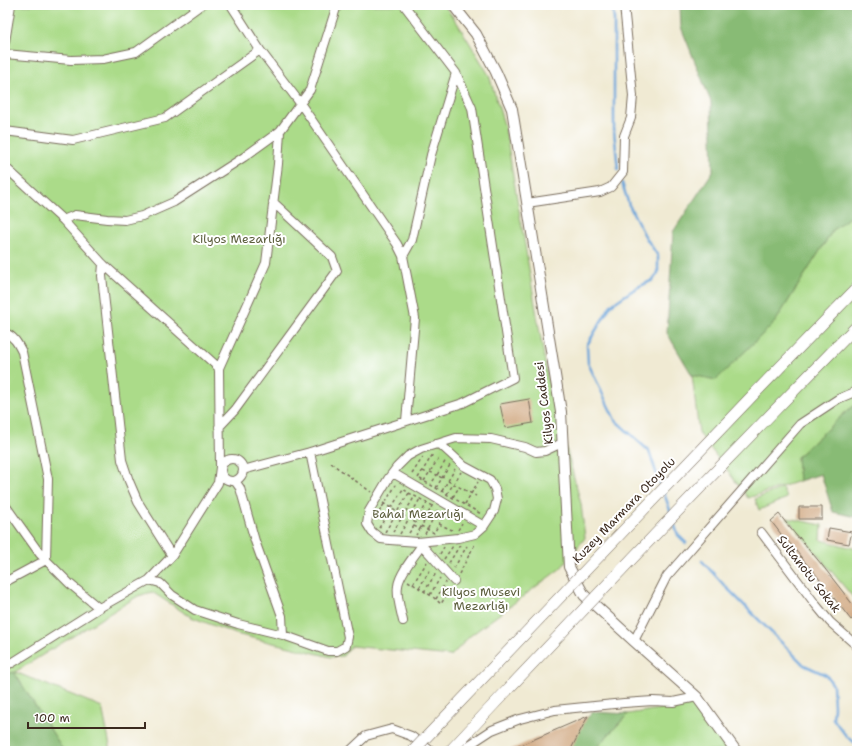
<svg xmlns="http://www.w3.org/2000/svg" width="862" height="756" viewBox="0 0 862 756" font-family="'Shantell Sans',sans-serif">
<rect width="100%" height="100%" fill="#fff"/>
<filter id="ink" filterUnits="userSpaceOnUse"><feTurbulence type="fractalNoise" baseFrequency=".025" numOctaves="2"/><feDisplacementMap in="SourceGraphic" scale="8" xChannelSelector="R" yChannelSelector="G"/><feConvolveMatrix kernelMatrix="1 2 1 2 8 2 1 2 1" color-interpolation-filters="sRGB"/></filter>
<filter id="wash" filterUnits="userSpaceOnUse"><feTurbulence type="fractalNoise" baseFrequency=".012" numOctaves="4" result="noise"/><feDisplacementMap in="SourceGraphic" scale="16" xChannelSelector="R" yChannelSelector="G"/><feGaussianBlur stdDeviation="0.9" result="paint"/><feColorMatrix in="noise" values="0 0 0 0 0 0 0 0 0 0 0 0 0 0 0 0 0 1.4 0 .05"/><feComposite in="paint" operator="in"/></filter>
<g filter="url(#wash)">
<rect width="100%" height="100%" fill="#f0ead3"/>
<!-- green -->
<path fill="#abdb89" stroke="#738254" d="M5,5H444L458,24L489,75L505,128L548,380L581,504L585,538L561,568L470,636L451,656L351,646L343,656L331,657L236,634L191,617L152,592L138,596L15,672L102,707L111,751H64L14,673L5,674Z
M857,211V404L847,411L797,457L799,481L748,498L699,433L692,375L716,379L775,322L833,230Z
M782,488L787,498L759,510L755,499Z
M787,518L822,525L821,540L857,549V575L853,580L857,584V602Z
M695,703L729,751H593L628,714Z"/>
<!-- forest -->
<path fill="#88bb75" stroke="#62724a" d="M680,5H857V211L833,230L775,322L716,380L692,375L667,333L673,232L713,171L711,102L681,27Z
M857,404V517L833,512L821,474L799,481L797,457L847,411Z
M14,672L64,751H5V674Z
M593,712L628,714L593,751H559L567,738Z"/>
<g fill="none" stroke-linecap="round" stroke-linejoin="round">
<!-- stream -->
<path stroke="#6aa4da" stroke-width="2.5" d="M612,5L614,19V131L618,169
M622,183L629,205L646,238L658,256V273L653,280L636,288L611,305L587,345L588,363L615,420L649,451L661,487
M664,493L671,513
M673,520L678,535L686,543
M702,561L723,584L804,665L826,675L833,685L834,707L833,719L847,737L857,744"/>
</g>
<g id="blocks">
<!-- building -->
<path fill="#d2ab85" d="M529,399L533,423L505,428L500,404Z
M799,507H822V519H799Z
M779,514L799,539V537L822,565L857,610V615L851,620L810,567H809L788,541L787,542L771,521Z
M829,528L852,532L849,544L827,540Z
M588,716L570,751H507Z"/>
</g>
</g>
<g filter="url(#ink)">
<use href="#blocks" fill-opacity="0" stroke="#7a6d5d" stroke-width="1"/>
<g fill="none" stroke-linecap="round" stroke-linejoin="round">
<defs>
<path id="minor" d="M231,5L260,50L300,103L397,244L403,256L415,318L406,421
M5,42L11,5
M5,54L71,60L103,59L136,52L201,5
M5,131L73,140L165,118L260,50
M5,167L63,220L103,264L219,368
M527,203L600,192L611,187L623,172L624,136L631,118L633,96L624,5
M63,220L75,215L107,219L125,220L142,216L174,202L244,157L280,131L310,90L337,5
M403,256L412,240L431,155L456,73
M103,264L102,276L122,460L129,481L138,502L172,556
M5,333C14,336 18,344 22,352L48,479L46,560L5,582
M219,427L235,410L337,271L332,257L273,202
M436,444L441,445L464,466L490,480L495,489L497,499L494,511L484,526L475,534L458,538L418,542L390,540L381,539L372,532L367,524L369,511L388,479L397,467L408,456L421,449L456,438L491,439L525,447L536,452L545,451L562,443
M221 470a11 11 0 1 1 22 0a11 11 0 1 1-22 0Z
M243,470L310,452L463,403L513,378L472,108L456,73L404,5
M393,473L484,526
M5,505L40,554L70,584L99,608
M761,532L816,605L830,622L857,646
M419,542L454,581
M149,580L160,583L172,595L195,610L238,624L283,635L282,616L255,541L240,488L235,481
M403,621C401,611 396,596 398,586C399,574 415,555 422,545
M283,635L328,651H337L346,646L348,637L310,452
M634,641L667,576L800,424L838,399L857,391
M5,665L12,663L99,608L149,580L172,556L218,483L220,467L219,368L266,263L278,164L280,131
M350,751L366,736L392,729L411,736L431,751
M460,751L492,730L520,719L555,710L624,703L653,701L673,702L697,697"/>
<path id="major" d="M453,5L476,34L496,72L512,109L561,412L569,567L584,595L634,641L697,697L736,751"/>
</defs>
<!-- minor casing -->
<use href="#minor" stroke="#7a6d5d" stroke-width="10"/>
<!-- major casing -->
<use href="#major" stroke="#7a6d5d" stroke-width="12"/>
<!-- path -->
<path stroke="#7a6d5d" stroke-width="1.5" stroke-dasharray="3 3" stroke-linecap="butt" d="M331,463L371,492
M423,471L429,474
M430,472L437,475L431,484
M412,474L423,457
M418,478L433,454
M442,478L450,465
M420,479L483,515
M424,481L440,456
M448,481L476,496
M436,488L442,478L437,475L446,460
M442,491L455,469
M409,493L435,507
M447,494L461,472
M453,497L459,487
M383,503L397,512L409,493L403,489
M465,504L478,482
M403,515L416,523L427,503
M376,517L396,485
M439,524L452,530
M414,526L420,529L416,535
M421,526L434,533L445,513
M379,528L403,489
M420,529L432,506
M458,530L462,523
M385,532L397,512
M393,532L415,496
M409,533L416,523
M400,534L420,499
M425,534L438,509
M440,554L444,547
M444,559L453,546
M449,563L460,545
M454,568L467,546
M459,574L475,544
M408,581L433,597L441,604L451,587
M413,584L427,562
M419,588L431,568
M424,592L436,573
M430,595L440,578
M436,599L446,582"/>
<!-- minor -->
<use href="#minor" stroke="#fff" stroke-width="8"/>
<!-- major -->
<use href="#major" stroke="#fff" stroke-width="10"/>
<defs>
<path id="highway-bridge" d="M413,751L754,394L857,288
M450,751C584,608 720,466 857,326"/>
</defs>
<!-- highway-bridge casing -->
<use href="#highway-bridge" stroke="#7a6d5d" stroke-width="12" stroke-linecap="butt"/>
<!-- highway-bridge -->
<use href="#highway-bridge" stroke="#fff" stroke-width="11"/>
</g>
</g>
<g text-anchor="middle" stroke-width="4" stroke-linejoin="round" paint-order="stroke">
<!-- park labels -->
<g font-size="12" fill="#5d5f3e" stroke="#fff">
<text x="239" y="243">Kilyos Mezarlığı</text>
<text x="418" y="518">Bahai Mezarlığı</text>
<text x="481" y="596">Kilyos Musevi<tspan x="481" dy="14">Mezarlığı</tspan></text>
</g>
<!-- street labels -->
<g font-size="12" fill="#3b2a1e" stroke="#fff">
<text transform="translate(544 403) rotate(-97)" y="4">Kilyos Caddesi</text>
<text transform="translate(624 510) rotate(-46)" y="4">Kuzey Marmara Otoyolu</text>
<text transform="translate(809 574) rotate(52)" y="4">Sultanotu Sokak</text>
</g>
</g>
<!-- margin -->
<rect width="862" height="756" fill="none" stroke="#fff" stroke-width="20"/>
<!-- scale -->
<path d="M28 722v6h117v-6" fill="none" stroke="#3b2a1e" stroke-width="2"/>
<text x="34" y="722" font-size="12" fill="#3b2a1e" stroke="#ffffff" stroke-width="3" paint-order="stroke">100 m</text>
</svg>
